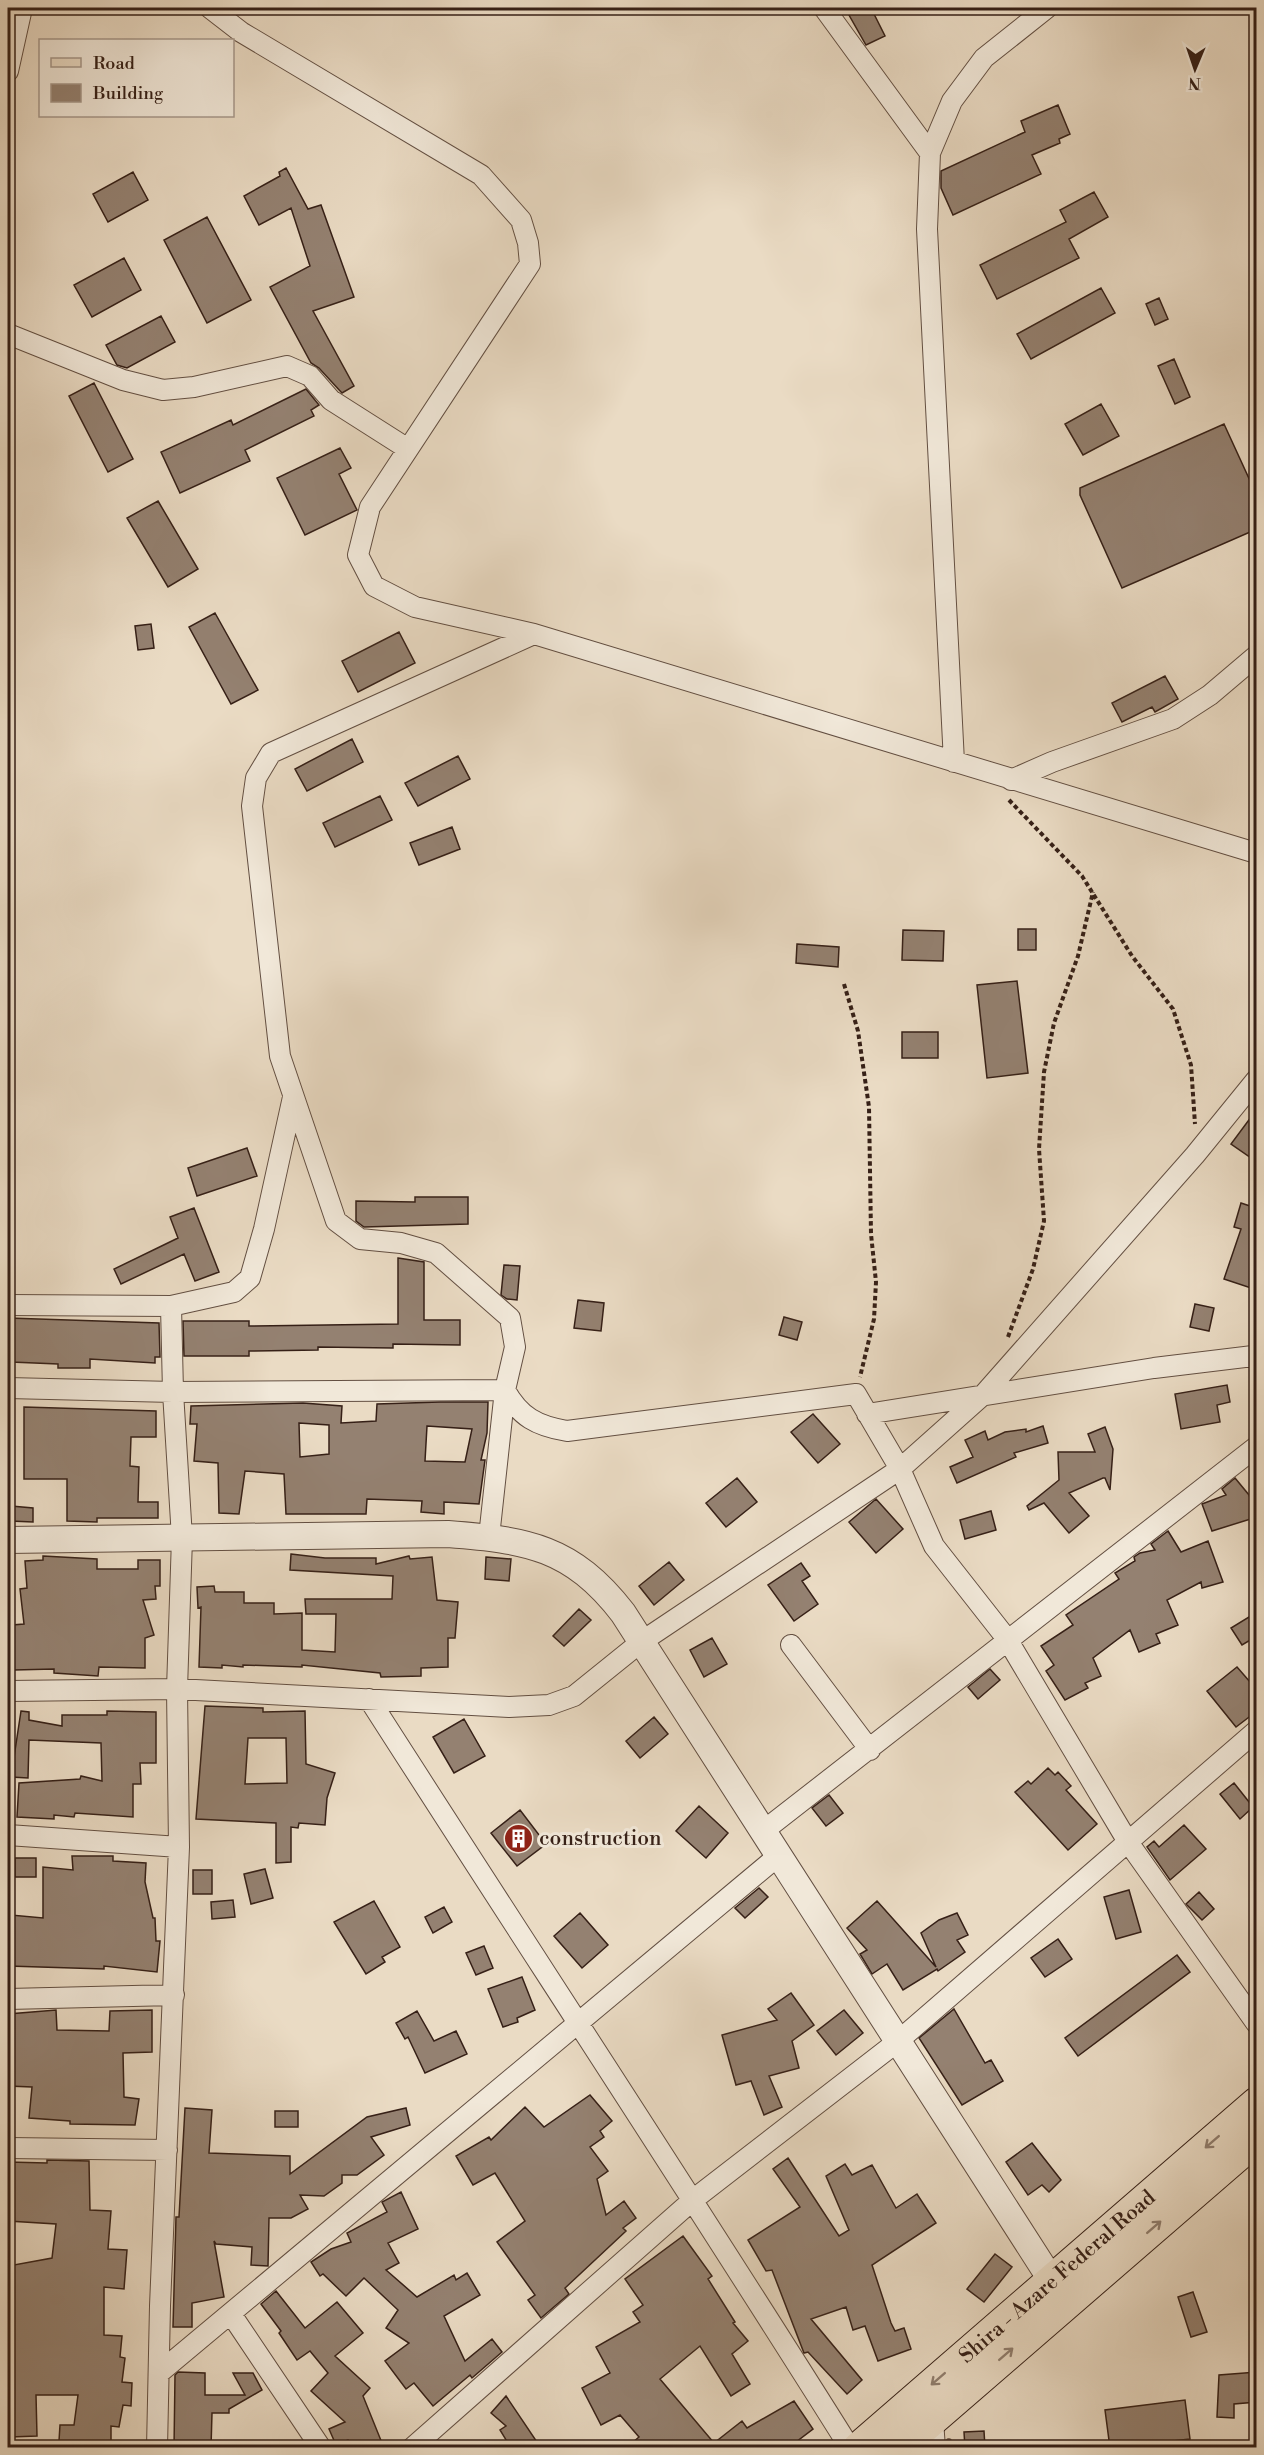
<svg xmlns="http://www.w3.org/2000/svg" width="1264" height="2455" viewBox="0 0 1264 2455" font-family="'Libre Bodoni',serif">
<rect width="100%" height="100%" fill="#eadbc4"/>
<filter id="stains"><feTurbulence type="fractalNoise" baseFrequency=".00333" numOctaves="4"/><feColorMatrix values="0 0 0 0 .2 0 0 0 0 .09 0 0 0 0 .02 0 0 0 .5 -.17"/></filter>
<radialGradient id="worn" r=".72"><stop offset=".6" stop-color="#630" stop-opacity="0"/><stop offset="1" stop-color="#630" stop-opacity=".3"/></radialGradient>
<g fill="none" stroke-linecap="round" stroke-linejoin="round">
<!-- stream -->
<path stroke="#7d6a5b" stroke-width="6" d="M949,2441L950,2448"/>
</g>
<!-- building -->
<path fill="#948171" stroke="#362017" stroke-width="1.5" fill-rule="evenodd" d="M845,8H871L885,36L866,45Z
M1058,105L1070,134L1059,139L1060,143L1032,155L1041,174L953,215L941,188V171L1025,132L1021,121Z
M286,168L308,209L321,205L354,297L313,311L354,386L342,393L319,368L311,363L270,287L310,266L291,208L259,225L244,196L280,176L279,172Z
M133,172L148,200L108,222L93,194Z
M1094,192L1108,217L1069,239L1079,258L997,299L980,265L1066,222L1060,210Z
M207,217L251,300L207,323L164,240Z
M124,258L141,290L92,317L74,285Z
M1101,288L1115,313L1031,359L1017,334Z
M1159,298L1168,319L1155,325L1146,304Z
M161,316L175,342L127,368L117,365L106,345Z
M1174,359L1190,397L1175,404L1158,366Z
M94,383L133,459L108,472L69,396Z
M306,389L319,405L311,410L314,416L245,450L250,461L180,493L161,452L231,420L233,425Z
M1101,404L1119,436L1083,455L1065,424Z
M1224,424L1257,496V529L1122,588L1080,495V488Z
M340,448L351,468L339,474L357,510L305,535L277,478Z
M158,501L198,569L168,587L127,518Z
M215,613L258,690L231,704L189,627Z
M151,624L154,648L138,650L135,626Z
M399,632L415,663L358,692L342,661Z
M1165,676L1178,699L1155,712L1152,707L1122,722L1112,703Z
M352,739L363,762L307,791L295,769Z
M458,756L470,779L418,806L405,783Z
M380,796L392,820L335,847L323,823Z
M452,827L460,849L419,865L410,843Z
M1018,929H1036V950H1018Z
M903,930L944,931L943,961L902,960Z
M797,944L839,947L838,967L796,963Z
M1017,981L1028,1073L987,1078L977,985Z
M902,1032H938V1058H902Z
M1257,1109V1162L1231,1144Z
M247,1148L257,1176L197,1196L188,1168Z
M1254,1193L1257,1194V1290L1224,1279L1241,1229L1234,1227L1241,1203L1250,1206Z
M415,1197H468V1224L364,1227L356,1221V1201L415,1202Z
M194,1208L219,1272L195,1281L184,1254L121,1284L114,1269L178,1238L170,1217Z
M398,1258L424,1262V1320H460V1345L393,1344V1348L318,1347V1350L249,1351V1356H184L183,1321H249V1326L398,1324Z
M504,1265L520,1266L517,1300L507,1299L501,1295Z
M578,1300L604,1303L601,1331L574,1328Z
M1195,1304L1214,1308L1209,1331L1190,1327Z
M784,1317L802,1322L797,1340L779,1335Z
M8,1318L159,1323L160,1357H155V1363L90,1359V1368H58V1364L11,1362L12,1339H8Z
M1227,1385L1230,1402L1217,1405L1220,1422L1181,1429L1175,1394Z
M440,1402H488L487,1433L481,1460H485L479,1504L444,1502V1514L421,1512L422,1501L367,1499L366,1514H286L284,1474L245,1471L239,1514L219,1513L218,1463L194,1461L197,1424H190L191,1406L303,1403L342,1406L341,1423L376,1421L377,1404ZM299,1423L329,1425V1454L300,1457ZM427,1426L472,1429L465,1462L425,1461Z
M24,1407L156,1411V1437H131L130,1466L139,1467L138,1502H158V1518H97V1522L67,1521V1479H24Z
M813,1414L840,1444L818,1463L791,1432Z
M1043,1426L1048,1443L1014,1453L1016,1457L957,1483L950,1467L973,1457L965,1440L985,1431L988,1440L1005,1432L1026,1429V1432Z
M1105,1427L1113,1449L1110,1490L1105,1478H1103L1069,1493L1089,1516L1069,1533L1044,1503L1029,1510L1027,1506L1059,1480L1058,1452H1095L1088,1434Z
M737,1478L757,1502L726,1527L706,1503Z
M1235,1478L1249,1495L1257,1517L1212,1531L1202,1504L1226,1495L1222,1489Z
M876,1499L903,1529L876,1553L849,1522Z
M11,1506L33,1508V1522L10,1521Z
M991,1511L996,1530L965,1539L960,1520Z
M1168,1531L1181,1552L1208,1541L1223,1582L1202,1588L1201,1582L1167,1600L1178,1625L1156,1634L1160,1643L1139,1652L1130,1630L1093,1658L1101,1676L1085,1683L1088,1688L1065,1700L1046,1671L1054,1665L1041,1646L1073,1625L1066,1615L1119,1579L1115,1573L1135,1561L1134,1557L1140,1553L1155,1550L1151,1544Z
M291,1554L325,1558H376V1564L409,1556L410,1559L432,1557L437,1600L458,1602L455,1638H448V1667L421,1668V1676L381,1677L380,1673L302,1665V1667L243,1665V1667L222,1665V1668L199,1667L201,1607L198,1608L197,1587L214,1586L215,1592H244V1603H274V1614L302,1613V1650L335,1652L336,1614H306L305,1599H392L393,1576L290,1570Z
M43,1556L97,1559V1569H138V1560H160V1586H155L156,1599L143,1600L154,1635L145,1638V1668L99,1667L98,1676L54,1673V1669L14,1670L12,1625L24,1624L20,1589L27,1588L25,1561L43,1560Z
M486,1557L511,1559L509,1581L485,1579Z
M669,1562L684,1580L654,1605L639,1586Z
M801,1563L810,1576L802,1581L818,1604L794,1621L768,1585Z
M579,1609L591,1620L564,1646L553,1636Z
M1257,1612V1636L1242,1645L1231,1628Z
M712,1638L727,1664L704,1677L690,1650Z
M1237,1667L1257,1690V1711L1236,1727L1207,1691Z
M990,1669L1000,1680L978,1699L968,1687Z
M205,1706L263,1708V1712L305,1711L306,1764L335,1773L327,1798L325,1825L299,1823L298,1828L291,1827V1862L276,1863V1823L196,1819ZM248,1738H286L287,1783L245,1784Z
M21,1711L29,1712V1720L62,1726V1715H107V1711L156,1712V1763H140L141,1784H133V1817L75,1813L74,1817L54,1815V1819L17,1817L19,1783L80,1779L81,1776L102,1781L101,1743L29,1740L28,1778L11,1777Z
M654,1717L668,1734L640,1758L626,1741Z
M464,1719L485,1756L454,1773L433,1737Z
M1048,1768L1055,1775L1058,1772L1071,1786L1066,1790L1097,1824L1068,1850L1015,1792L1028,1781L1031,1784Z
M1234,1783L1253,1807L1240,1819L1220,1794Z
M829,1795L843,1813L826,1826L812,1808Z
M699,1806L728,1833L706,1858L676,1831Z
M520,1810L546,1844L517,1866L491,1833Z
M1184,1825L1206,1849L1170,1880L1147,1847L1154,1841L1159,1847Z
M72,1856H113V1861L146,1863L145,1882L153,1918H155L156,1941H160L157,1972L104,1966V1969L8,1966L11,1915L43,1918V1867L73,1870Z
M15,1858H36V1877H15Z
M265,1869L273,1898L251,1904L244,1874Z
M193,1870H212V1894H193Z
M759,1888L768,1897L745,1918L735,1908Z
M1129,1890L1141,1932L1116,1939L1104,1897Z
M1199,1892L1214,1909L1202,1920L1186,1904Z
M233,1900L235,1917L212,1919L211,1902Z
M374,1901L400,1947L382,1957L385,1962L366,1974L334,1922Z
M877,1901L936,1967L921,1933L939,1920L957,1913L968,1935L957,1940L965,1952L938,1971L937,1969L903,1990L887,1964L872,1974L860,1954L867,1950L847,1928Z
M444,1907L452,1922L433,1933L425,1917Z
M580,1913L608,1945L582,1968L554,1936Z
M1058,1939L1072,1959L1045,1977L1031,1958Z
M484,1946L493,1968L476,1975L466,1953Z
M1177,1955L1190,1972L1078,2056L1065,2038Z
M522,1977L535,2010L517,2018L518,2022L503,2027L488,1989Z
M791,1993L814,2025L792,2041L799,2068L769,2076L782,2107L764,2115L751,2081L736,2085L722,2035L777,2020L768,2009Z
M954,2009L985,2063L991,2060L1003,2081L962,2105L919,2038Z
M56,2010L57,2030L109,2031L110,2011L152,2010V2052L123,2053L124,2097L139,2099L135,2125L70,2124V2121L29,2118L32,2087L8,2086V2014Z
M844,2010L863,2033L836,2055L817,2031Z
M417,2011L434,2041L456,2031L467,2054L425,2073L408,2037L405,2039L396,2023Z
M590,2095L612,2121L600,2131L604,2137L590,2147L608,2171L597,2179L606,2215L624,2201L636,2218L623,2228L626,2231L565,2288L569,2294L541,2318L528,2300L535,2295L497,2242L525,2221L495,2173L473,2185L456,2156L489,2137L491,2140L525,2107L544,2127Z
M185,2108L212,2110L209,2153L290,2156V2174L367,2117L406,2108L410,2125L371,2137L384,2155L357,2175H342V2183L324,2196L300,2195L308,2209L291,2218H269L268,2266L251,2265L252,2247L216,2244L214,2241L224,2297L192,2303V2327H173L176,2217H179Z
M275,2111H298V2127H275Z
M1032,2143L1061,2180L1049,2192L1042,2185L1028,2195L1006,2162Z
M788,2158L839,2236L849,2230L826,2176L845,2164L852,2175L872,2165L896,2208L917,2194L936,2223L872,2265L891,2323L895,2331L904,2328L911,2349L878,2361L865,2326L853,2330L846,2307L811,2319L862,2380L847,2394L808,2352L804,2353L772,2270L766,2271L748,2240L800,2207L773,2169Z
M47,2160L89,2161L90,2210L111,2211L108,2249L127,2250L124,2289L104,2287V2335L122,2336L120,2357L125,2358L122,2382L132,2383L131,2406L123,2405L119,2427L111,2426V2448H95V2442L59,2441L60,2425H74L78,2395H36L37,2436L10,2437L8,2266L52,2258L56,2224L8,2221V2162L47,2163Z
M401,2192L418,2229L388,2243L399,2263L386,2270L417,2297L454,2275L456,2280L467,2273L480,2295L444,2316L465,2361L492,2339L502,2352L472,2378L470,2375L433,2406L414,2383L406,2389L385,2361L409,2343L386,2328L398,2310L364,2278L346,2296L323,2274L320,2276L311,2262L331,2249L351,2242L347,2233L387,2212L382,2202Z
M683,2236L712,2276L708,2279L735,2322L733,2323L748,2341L732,2354L750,2384L731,2396L700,2346L660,2379L714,2443L742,2421L747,2428L794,2401L813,2429L788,2448H626L639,2437L620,2415L601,2425L582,2388L610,2373L596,2347L640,2322L633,2312L643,2305L625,2279Z
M995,2254L1012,2267L984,2302L967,2289Z
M276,2291L305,2328L337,2302L363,2333L335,2356L370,2388L363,2396L384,2448H352L348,2440L336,2445L329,2429L345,2422L311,2391L328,2373L310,2351L297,2360L279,2333L281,2331L261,2304Z
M1193,2292L1207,2332L1191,2337L1178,2297Z
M178,2372L205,2373V2395H245L233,2373H253L262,2390L229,2409V2413H212L211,2448H174L175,2375Z
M1257,2372V2402L1234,2404V2418L1217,2417L1219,2375Z
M506,2396L541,2448H511L500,2430L506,2426L491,2413Z
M1185,2400L1190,2439L1110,2448L1105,2410Z
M984,2431L985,2448H965L964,2432Z"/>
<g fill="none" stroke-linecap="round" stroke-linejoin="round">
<defs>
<path id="minor" d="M210,8L241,32L481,175L521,220L528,243L530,264L370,507L358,555L374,586L415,607L534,634L1256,853
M824,8L930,153
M8,71L22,8
M8,334L123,380L163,390L194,387L287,366L310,376L331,400L408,449
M954,762L927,229L930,153L952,101L984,58L1047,8
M1011,780L1052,762L1173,719L1210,695L1256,656
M8,1305L171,1306L234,1292L250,1278L264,1229L293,1097
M8,1388L173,1392L505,1390L515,1347L510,1318L436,1253L401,1243L360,1239L336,1221L280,1056L252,806L256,778L271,753L534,634
M867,1414L1154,1368L1253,1356L1256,1359
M489,1537L505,1390C520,1417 537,1426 567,1431L856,1394L900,1469L934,1546L1007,1639L1128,1842L1256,2023
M791,1645L870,1750
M8,1691L177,1689L509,1707L549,1705L574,1696L641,1642L900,1469L984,1394L1195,1155L1256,1080
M369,1699C529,1949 692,2196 850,2448
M762,1832L1256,1447
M8,1835L179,1847
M8,1999L174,1995
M8,2148L167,2150
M231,2314L321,2448
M159,2373L778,1856
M157,2448L160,2306L179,1847L177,1689L182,1538L173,1392L171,1306
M412,2448L694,2199L897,2042L1256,1731"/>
<path id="tertiary" d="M8,1540L448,1534C527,1540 572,1547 623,1613L1052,2281
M930,2421L932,2448"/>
<g id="primary">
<path id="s1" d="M859,2448L1256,2104"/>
<path d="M899,2448L1256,2139"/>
</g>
</defs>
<!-- minor casing -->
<use href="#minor" stroke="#634f42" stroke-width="22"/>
<!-- tertiary casing -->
<use href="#tertiary" stroke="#634f42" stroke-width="28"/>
<!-- primary casing -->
<use href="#primary" stroke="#362017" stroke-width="34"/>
<!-- path -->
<path stroke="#362017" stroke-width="4" stroke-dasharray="4.5 3" stroke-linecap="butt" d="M1009,800L1082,876L1132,956L1173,1009L1191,1065L1195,1124
M844,984L858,1031L869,1107L871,1234L876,1282L874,1319L860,1377
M1008,1337L1033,1269L1044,1221L1039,1149L1044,1072L1054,1023L1078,956L1093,892"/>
<!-- minor -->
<use href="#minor" stroke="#f1e8d9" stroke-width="20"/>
<!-- tertiary -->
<use href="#tertiary" stroke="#f1e8d9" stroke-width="26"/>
<!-- primary -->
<use href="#primary" stroke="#eadbc4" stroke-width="32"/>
</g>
<!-- one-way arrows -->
<defs><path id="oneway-shaft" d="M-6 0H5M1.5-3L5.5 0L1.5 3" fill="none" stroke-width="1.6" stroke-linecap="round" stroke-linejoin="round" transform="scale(1.5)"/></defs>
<g stroke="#907e6e">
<use href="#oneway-shaft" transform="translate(1212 2142) rotate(139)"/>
<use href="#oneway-shaft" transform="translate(1154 2227) rotate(-41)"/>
<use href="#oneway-shaft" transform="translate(1006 2354) rotate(-41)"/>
<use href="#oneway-shaft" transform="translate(938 2379) rotate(139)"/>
</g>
<!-- icons -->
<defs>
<symbol id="building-disc" viewBox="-11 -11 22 22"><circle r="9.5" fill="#8f2418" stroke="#f1e8d9"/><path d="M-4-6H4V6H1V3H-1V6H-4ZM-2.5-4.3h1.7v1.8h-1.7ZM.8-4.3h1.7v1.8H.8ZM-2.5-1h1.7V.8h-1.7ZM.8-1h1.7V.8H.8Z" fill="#fff"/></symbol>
</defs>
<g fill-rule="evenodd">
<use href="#building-disc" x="502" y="1822" width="33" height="33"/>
</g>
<g text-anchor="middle" stroke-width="6" stroke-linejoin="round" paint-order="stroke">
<!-- poi labels -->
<g font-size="21" fill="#362017" stroke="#f1e8d9" text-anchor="start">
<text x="539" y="1845">construction</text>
</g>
<!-- street labels -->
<g font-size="21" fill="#362017" stroke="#f1e8d9">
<text dy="7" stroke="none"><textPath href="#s1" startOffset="262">Shira - Azare Federal Road</textPath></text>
</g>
</g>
<!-- margin -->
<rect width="1264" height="2455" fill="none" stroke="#eadbc4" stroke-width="30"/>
<rect x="9" y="9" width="1246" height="2437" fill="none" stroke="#362017" stroke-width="3"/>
<rect x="15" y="15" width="1234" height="2425" fill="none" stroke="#362017" stroke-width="1.5"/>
<!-- legend -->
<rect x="39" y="39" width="195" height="78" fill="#f1e8d9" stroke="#a6988b" stroke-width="1.5"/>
<rect x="51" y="58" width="30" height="9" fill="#eadbc4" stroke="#a6988b" stroke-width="1.5"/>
<text x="93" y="69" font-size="18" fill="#362017">Road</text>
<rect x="51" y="84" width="30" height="18" fill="#948171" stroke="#a6988b" stroke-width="1.5"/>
<text x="93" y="99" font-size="18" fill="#362017">Building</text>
<!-- north arrow -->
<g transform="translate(1195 69) rotate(182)" stroke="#f1e8d9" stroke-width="4.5" paint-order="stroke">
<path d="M0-4.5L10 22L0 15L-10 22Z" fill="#362017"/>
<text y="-9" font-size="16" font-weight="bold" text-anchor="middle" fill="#362017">N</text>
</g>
<rect width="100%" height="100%" filter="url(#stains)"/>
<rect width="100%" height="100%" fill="url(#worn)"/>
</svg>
